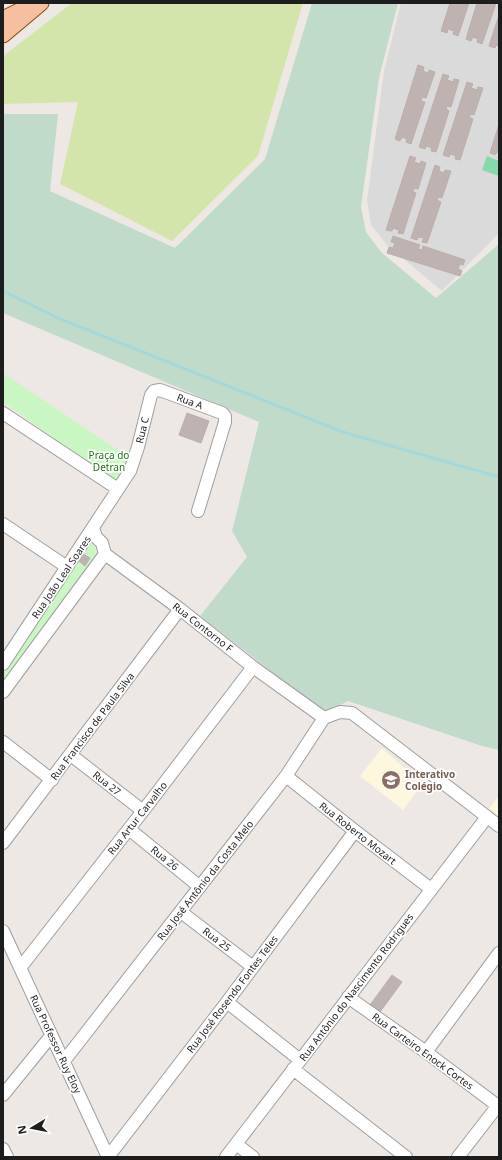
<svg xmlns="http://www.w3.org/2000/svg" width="502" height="1160" viewBox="0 0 502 1160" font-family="'Noto Sans',sans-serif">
<rect width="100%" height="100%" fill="#eee8e4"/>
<!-- residential -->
<path fill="#dbdada" d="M401,3H499V233L442,291L387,245L371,225L367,200L384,71Z"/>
<!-- education -->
<path fill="#fdf7dd" d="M382,748L422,784L403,810L360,776Z
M499,795V817L489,809Z"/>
<!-- grass -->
<path fill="#d4e5ac" d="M72,3H303L258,156L172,241L60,184L78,102L3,104V56Z"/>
<!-- wetland -->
<path fill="#c1dbca" d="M312,3H398L379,78L361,207L366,232L381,252L436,298L499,244V750L482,746L348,701L325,713L200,616L247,557L232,531L259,422L3,313V114H58L50,191L175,248L265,159Z"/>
<!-- park -->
<path fill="#c9f6c2" d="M3,373L128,457L124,472L114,480L3,402Z
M88,541L95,547L96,561L3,694V669Z"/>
<!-- pitch -->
<path fill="#86d9a8" d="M487,156L499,161V176L482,170Z"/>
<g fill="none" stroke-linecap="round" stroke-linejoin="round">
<!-- stream -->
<path stroke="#a6d8d9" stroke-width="3" d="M3,291L58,318L343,432L499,477"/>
</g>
<!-- building -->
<path fill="#beb3b0" stroke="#bfada7" d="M450,3H469L458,36L453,34L454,31L448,29L447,33L441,31Z
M477,3H496L482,44L477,42L478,39L473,37L471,41L466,39Z
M499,15V46L496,45L495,48L489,46Z
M418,65L424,67L423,71L428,73L429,70L435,72L426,98L422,97L421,101L425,102L411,144L406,142L407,139L402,137L400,141L395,139Z
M443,74L449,76L447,80L453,82L454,79L459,80L451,107L447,106L446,109L449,111L436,152L431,151L432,148L426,146L425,149L419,147Z
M467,82L473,84L471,88L477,90L478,87L483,88L474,115L471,114L469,117L473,119L460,160L455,159L456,156L450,154L449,157L443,155Z
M499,124V152H497L495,155L490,153Z
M410,156L416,158L414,162L420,164L421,161L426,163L418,189L414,188L413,192L416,193L403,234L398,233L399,230L393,228L392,231L386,230Z
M435,165L440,167L439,171L444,173L445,170L451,171L442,198L438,197L437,200L441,202L427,243L422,242L424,238L418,237L417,240L411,238Z
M393,236L420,245L418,249L422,250L423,246L465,260L463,265L460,264L458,269L462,271L460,276L387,253L389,247L393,248L395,243L391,242Z
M187,413L209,421L201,443L179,435Z
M83,554L90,558L85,566L79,561Z
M392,975L402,982L380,1012L370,1005Z"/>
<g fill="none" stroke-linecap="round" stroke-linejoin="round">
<defs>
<path id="minor" d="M3,413L118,489
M3,524L67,567
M93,528L96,537L102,543L105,554L180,609L253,667L324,718
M3,664L130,471L138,447L151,395L154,391L160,390L222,413L225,416V422L198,511
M3,692L105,554
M3,742L52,780
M71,755L143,811
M286,776L355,831L431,889
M129,829L200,887
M3,843L180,609
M181,912L253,967
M3,931L108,1157
M20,968L143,811L253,667
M348,997L426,1052L498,1106
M227,1002L300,1060
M426,1052L499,953
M64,1061L286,776L324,718L340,712L352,713L499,826
M293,1069L406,1157
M3,1095L51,1036
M236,1144L253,1157
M3,1149L7,1157
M108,1157L227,1002L355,831
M226,1157L487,817
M458,1157L499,1104"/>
<path id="major" d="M3,19L27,7
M3,35L41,3"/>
</defs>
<!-- minor casing -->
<use href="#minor" stroke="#9e9e9e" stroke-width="14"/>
<!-- major casing -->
<use href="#major" stroke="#8e4708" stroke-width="17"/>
<!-- minor -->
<use href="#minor" stroke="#fff" stroke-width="12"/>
<!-- major -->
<use href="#major" stroke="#f6c0a0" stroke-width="15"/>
</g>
<!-- icons -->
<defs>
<symbol id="school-disc" viewBox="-11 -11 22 22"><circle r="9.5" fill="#8d6e63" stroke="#fff"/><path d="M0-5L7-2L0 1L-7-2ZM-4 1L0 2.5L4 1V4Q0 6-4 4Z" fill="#fff"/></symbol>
</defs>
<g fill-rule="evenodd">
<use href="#school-disc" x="380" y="769" width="22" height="22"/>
</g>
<g text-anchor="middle" stroke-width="3.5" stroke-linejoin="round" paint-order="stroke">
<!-- street labels -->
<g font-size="10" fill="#1d1d1d" stroke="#fff">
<text transform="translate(190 401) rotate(20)" y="4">Rua A</text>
<text transform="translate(142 430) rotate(-77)" y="4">Rua C</text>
<text transform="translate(61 577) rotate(-56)" y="4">Rua João Leal Soares</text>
<text transform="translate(203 627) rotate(38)" y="4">Rua Contorno F</text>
<text transform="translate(92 726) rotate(-53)" y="4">Rua Francisco de Paula Silva</text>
<text transform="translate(107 783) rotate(38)" y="4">Rua 27</text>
<text transform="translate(137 818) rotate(-52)" y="4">Rua Artur Carvalho</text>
<text transform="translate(358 833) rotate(38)" y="4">Rua Roberto Mozart</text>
<text transform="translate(165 858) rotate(39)" y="4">Rua 26</text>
<text transform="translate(205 880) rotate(-52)" y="4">Rua José Antônio da Costa Melo</text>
<text transform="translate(217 939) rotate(37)" y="4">Rua 25</text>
<text transform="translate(356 987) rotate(-53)" y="4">Rua Antônio do Nascimento Rodrigues</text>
<text transform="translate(232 994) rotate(-53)" y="4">Rua José Rosendo Fontes Teles</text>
<text transform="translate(56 1044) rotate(65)" y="4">Rua Professor Ruy Eloy</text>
<text transform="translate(423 1051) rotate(36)" y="4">Rua Carteiro Enock Cortes</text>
</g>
<!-- park labels -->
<g font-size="10" fill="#1d7511" stroke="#fff">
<text x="109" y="459">Praça do<tspan x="109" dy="12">Detran</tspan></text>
</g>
<!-- education labels -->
<g font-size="10" font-weight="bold" fill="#785e54" stroke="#fff" text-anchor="start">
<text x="405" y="778">Interativo<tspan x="405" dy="12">Colégio</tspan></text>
</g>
</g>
<!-- border -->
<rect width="502" height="1160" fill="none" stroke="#1d1d1d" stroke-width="8"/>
<!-- north arrow -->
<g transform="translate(32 1128) rotate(260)" stroke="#ffffff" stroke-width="3" paint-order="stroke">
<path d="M0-3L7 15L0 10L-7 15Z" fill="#1d1d1d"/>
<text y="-6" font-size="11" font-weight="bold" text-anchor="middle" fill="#1d1d1d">N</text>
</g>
</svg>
